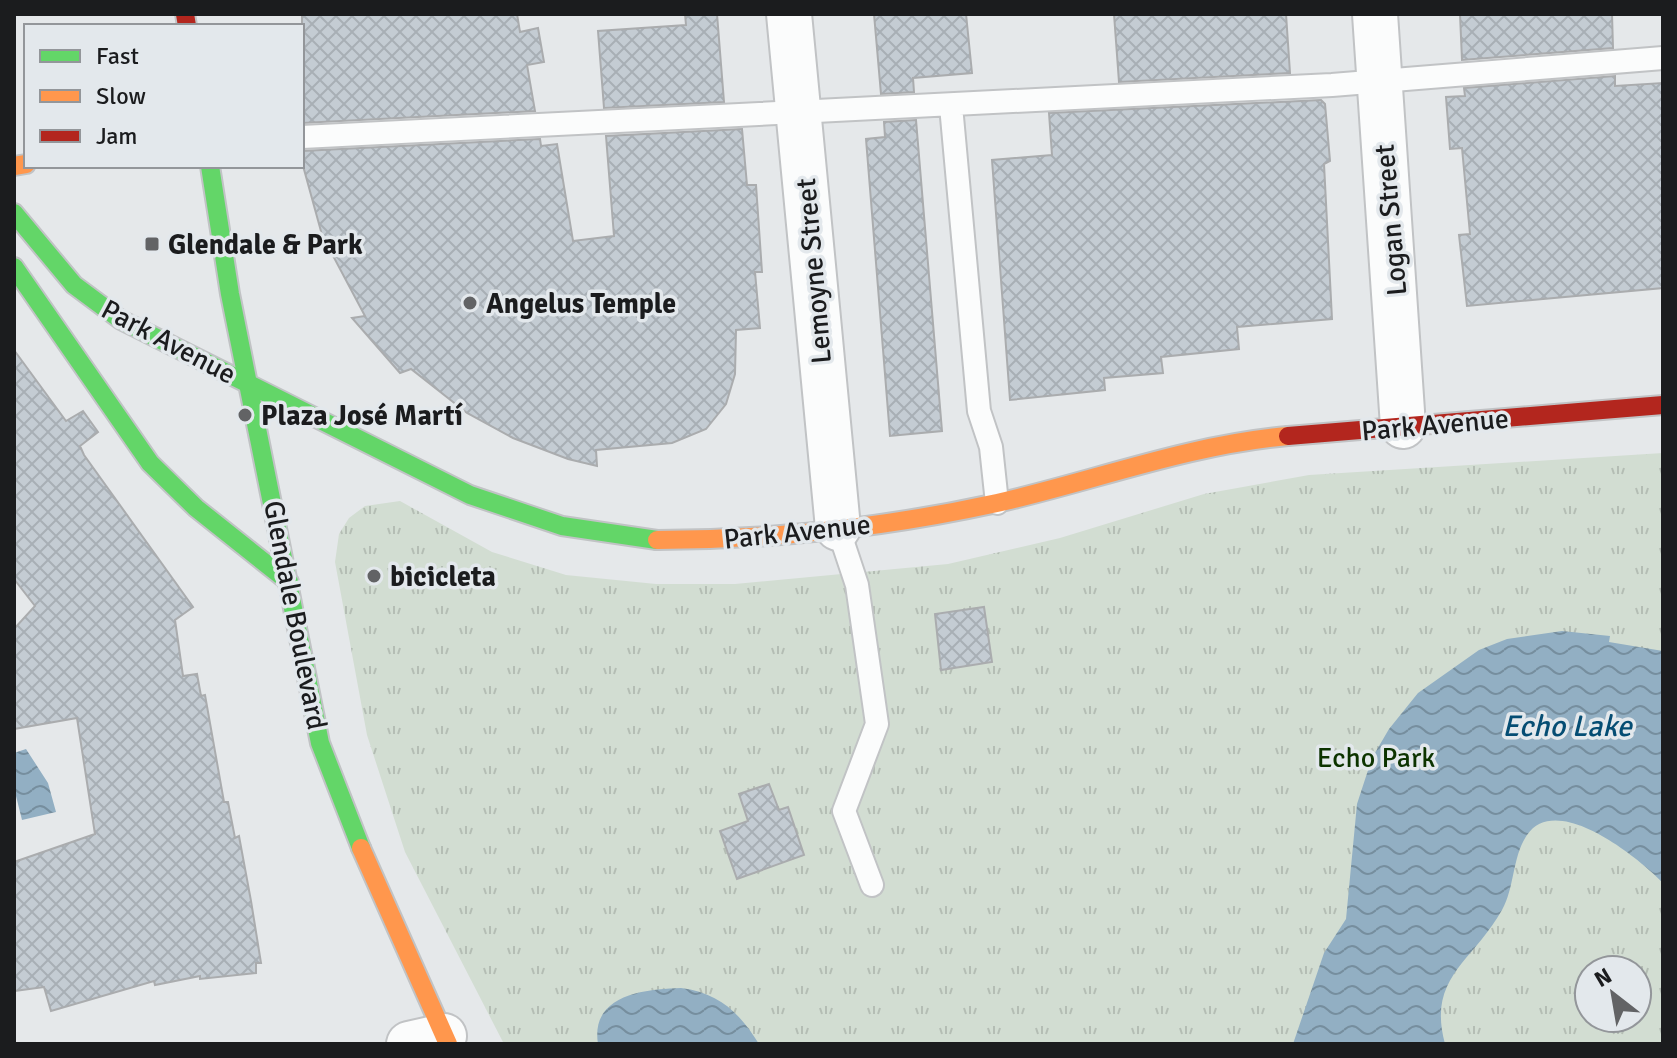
<svg xmlns="http://www.w3.org/2000/svg" width="1677" height="1058" viewBox="0 0 1677 1058" font-family="Signika,sans-serif">
<defs>
<pattern id="park-tufts" width="24" height="20" patternUnits="userSpaceOnUse" patternTransform="scale(2)"><rect width="24" height="20" fill="#d2ddd2"/><path d="M3 7l-1-3M5 7V3M7 7l1-3M15 17l-1-3M17 17v-4M19 17l1-3" fill="none" stroke="#b4bdb4"/></pattern>
<pattern id="water-waves" width="16" height="10" patternUnits="userSpaceOnUse" patternTransform="scale(2)"><rect width="16" height="10" fill="#92afc3"/><path d="M0 5q4-4 8 0t8 0" fill="none" stroke="#768e9e"/></pattern>
<pattern id="building-cross-hatch" width="8" height="8" patternUnits="userSpaceOnUse" patternTransform="scale(2)"><rect width="8" height="8" fill="#c4ccd3"/><path d="M0 0l8 8M0 8l8-8" fill="none" stroke="#a8afb5"/></pattern>
</defs>
<rect width="100%" height="100%" fill="#e5e8ea"/>
<!-- park -->
<path fill="url(#park-tufts)" fill-rule="evenodd" d="M1663,453V1044H504L405,852L367,735L335,562L339,534L349,518L365,506L400,501L492,552L566,575L656,584H735L948,564L1060,538L1204,494L1309,475ZM1589,970H1637V1018H1589Z"/>
<!-- water -->
<path fill="url(#water-waves)" d="M1562,631L1610,636L1609,642L1663,651V883C1640,859 1557,791 1527,835C1512,857 1515,887 1502,910C1472,963 1427,977 1445,1044H1293L1324,953L1346,919L1357,804L1372,758L1389,729L1418,693L1479,650L1507,639Z
M26,749L48,783L56,812L22,820L14,788V753Z
M681,988C719,993 739,1012 759,1044H598C590,995 644,989 681,988Z"/>
<!-- building -->
<path fill="url(#building-cross-hatch)" stroke="#aaacae" stroke-width="2" d="M302,14H517L520,32L538,28L544,62L527,65L535,111L302,123Z
M685,14H717L724,102L604,108L598,31L686,25Z
M874,14H966L972,73L913,78L914,92L881,94Z
M1114,14H1286L1290,73L1119,82Z
M1460,14H1612L1613,48L1462,60Z
M1615,76V86L1663,83V288L1467,306L1459,235L1470,234L1462,148L1450,149L1446,97L1465,96L1464,88Z
M1321,100L1325,104L1330,161L1324,164L1332,319L1237,327L1239,349L1161,357L1163,373L1104,378L1105,390L1010,400L992,160L1052,155L1049,113Z
M916,120L942,431L890,436L866,139L885,137L884,122Z
M742,129L747,185H756L762,272H755L760,328L736,330L735,374L726,404L706,429L672,443L596,450L597,466L568,459L513,438L467,413L411,369L400,373L352,318L365,316L322,235L302,162V151L540,139L541,146L557,144L573,241L614,236L606,136Z
M14,350L66,421L83,411L98,432L80,446L84,455L193,607L175,620L183,676L197,674L201,696L205,695L224,802H228L235,838L239,836L251,901L261,963H256V973L200,979V976L155,985L154,981L51,1011L44,987L14,991V862L95,834L77,718L14,729V629L35,606L14,579Z
M984,607L992,662L941,670L935,614Z
M769,784L779,810L788,807L804,855L737,879L720,831L748,821L739,794Z"/>
<g fill="none" stroke-linecap="round" stroke-linejoin="round">
<defs>
<path id="lane" d="M951,106L979,411L991,447L997,503
M302,137L1332,85L1663,58
M838,528L857,585L877,724L844,811L872,885"/>
<path id="street" d="M789,14L838,528
M1375,14L1403,426
M409,1044L444,1036"/>
<path id="fast" d="M210,166L230,294L320,743L361,848
M14,213L74,285L121,320L470,495L562,526L657,540
M14,267L150,463L196,508L289,582"/>
<path id="slow" d="M14,166L26,164
M657,540C769,540 887,527 997,503C1094,481 1187,445 1288,436
M361,848L448,1044"/>
<path id="jam" d="M185,14L187,26
M1288,436L1663,405"/>
</defs>
<!-- lane casing -->
<use href="#lane" stroke="#c1c3c5" stroke-width="26"/>
<!-- street casing -->
<use href="#street" stroke="#c1c3c5" stroke-width="48"/>
<!-- fast casing -->
<use href="#fast" stroke="#c1c3c5" stroke-width="22"/>
<!-- slow casing -->
<use href="#slow" stroke="#c1c3c5" stroke-width="22"/>
<!-- jam casing -->
<use href="#jam" stroke="#c1c3c5" stroke-width="22"/>
<!-- lane -->
<use href="#lane" stroke="#fbfcfc" stroke-width="22"/>
<!-- street -->
<use href="#street" stroke="#fbfcfc" stroke-width="44"/>
<!-- fast -->
<use href="#fast" stroke="#63d668" stroke-width="18"/>
<!-- slow -->
<use href="#slow" stroke="#ff974d" stroke-width="18"/>
<!-- jam -->
<use href="#jam" stroke="#b3261e" stroke-width="18"/>
</g>
<!-- markers -->
<g fill="#626365" stroke="#e3e8ec" stroke-width="3">
<rect x="144" y="236" width="16" height="16" rx="4"/>
<circle cx="470" cy="303" r="8"/>
<circle cx="245" cy="415" r="8"/>
<circle cx="374" cy="576" r="8"/>
</g>
<g text-anchor="middle" stroke-width="7" stroke-linejoin="round" paint-order="stroke">
<!-- street labels -->
<g font-size="28" fill="#1b1c1e" stroke="#e3e8ec">
<text transform="translate(1390 220) rotate(-95)" y="10">Logan Street</text>
<text transform="translate(813 271) rotate(-95)" y="10">Lemoyne Street</text>
<text transform="translate(169 341) rotate(28)" y="10">Park Avenue</text>
<text transform="translate(1435 424) rotate(-5)" y="10">Park Avenue</text>
<text transform="translate(797 531) rotate(-6)" y="10">Park Avenue</text>
<text transform="translate(296 615) rotate(79)" y="10">Glendale Boulevard</text>
</g>
<!-- poi labels -->
<g font-size="28" font-weight="bold" fill="#1b1c1e" stroke="#e3e8ec" text-anchor="start">
<text x="168" y="254">Glendale &amp; Park</text>
<text x="486" y="313">Angelus Temple</text>
<text x="261" y="425">Plaza José Martí</text>
<text x="390" y="586">bicicleta</text>
</g>
<!-- park labels -->
<g font-size="28" fill="#0c3300" stroke="#e3e8ec">
<text x="1376" y="767">Echo Park</text>
</g>
<!-- water labels -->
<g font-size="30" font-style="italic" fill="#054d73" stroke="#e3e8ec">
<text x="1567" y="736">Echo Lake</text>
</g>
</g>
<!-- border -->
<rect width="1677" height="1058" fill="none" stroke="#1b1c1e" stroke-width="32"/>
<!-- legend -->
<rect x="24" y="24" width="280" height="144" fill="#e3e8ec" stroke="#93969a" stroke-width="2"/>
<rect x="40" y="50" width="40" height="12" fill="#63d668" stroke="#93969a" stroke-width="2"/>
<text x="96" y="64" font-size="24" fill="#1b1c1e">Fast</text>
<rect x="40" y="90" width="40" height="12" fill="#ff974d" stroke="#93969a" stroke-width="2"/>
<text x="96" y="104" font-size="24" fill="#1b1c1e">Slow</text>
<rect x="40" y="130" width="40" height="12" fill="#b3261e" stroke="#93969a" stroke-width="2"/>
<text x="96" y="144" font-size="24" fill="#1b1c1e">Jam</text>
<!-- north arrow -->
<g transform="translate(1613 994) rotate(329)"><circle r="38" fill="#e3e8ec" stroke="#93969a" stroke-width="2"/>
<path d="M0-6L14 30L0 20L-14 30Z" fill="#626365"/>
<text y="-12" font-size="22" font-weight="bold" text-anchor="middle" fill="#1b1c1e">N</text>
</g>
</svg>
